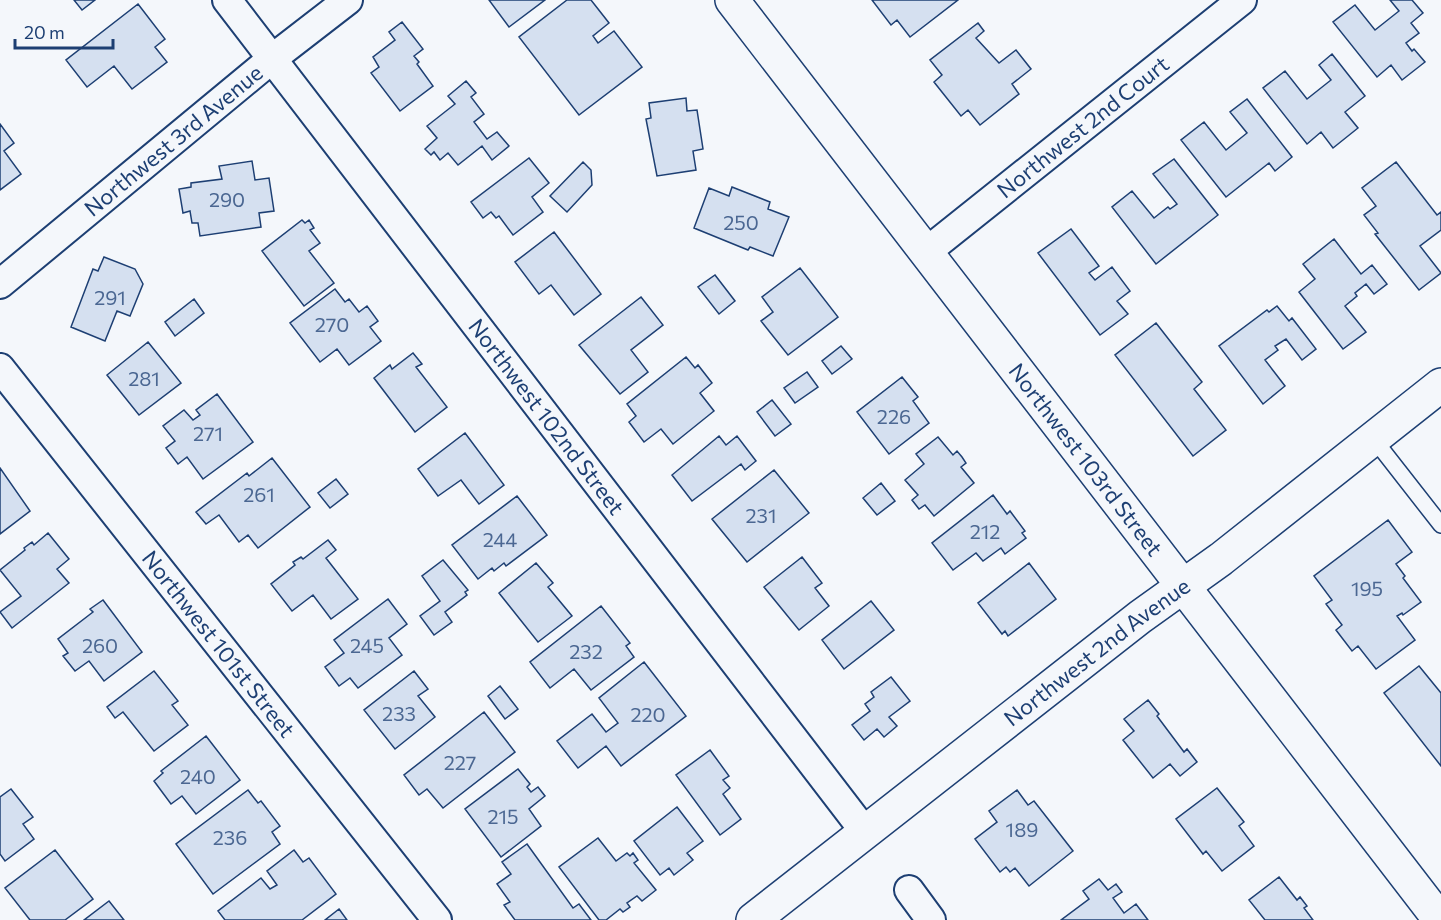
<svg xmlns="http://www.w3.org/2000/svg" width="1441" height="920" viewBox="0 0 1441 920" font-family="Commissioner,sans-serif">
<rect width="100%" height="100%" fill="#f4f7fb"/>
<!-- building -->
<path fill="#d5e0f0" stroke="#1d3f73" stroke-width="1.5" d="M74,0H95L82,10Z
M489,0H545L509,27Z
M567,0H591L609,23L593,36L598,43L614,31L642,67L579,115L519,37Z
M872,0H958L910,37L897,20L891,25Z
M1390,0H1412L1423,13L1411,23L1419,33L1406,43L1412,51L1414,49L1425,62L1402,80L1391,65L1377,77L1333,22L1355,5L1375,30L1399,11Z
M138,4L165,39L155,47L167,62L132,89L114,66L87,87L66,60Z
M402,22L423,49L414,56L419,62L417,64L433,86L400,111L371,73L379,67L373,57L395,40L389,32Z
M978,23L984,31L976,38L999,63L1016,50L1031,69L1012,84L1019,94L980,125L968,110L961,116L934,82L942,75L930,60Z
M1332,54L1365,96L1345,112L1358,128L1333,148L1321,132L1307,144L1263,88L1285,71L1307,99L1331,80L1319,65Z
M466,81L476,93L471,97L484,114L474,122L487,139L497,132L509,146L492,160L482,146L458,165L448,153L440,160L434,152L431,155L425,149L437,138L427,126L455,104L448,96Z
M686,98L687,111L697,110L703,149L693,151L696,170L657,176L646,119L651,118L649,103Z
M1247,99L1292,157L1275,171L1269,163L1226,197L1181,140L1204,122L1226,150L1247,133L1230,112Z
M0,124L14,143L4,151L21,174L0,190Z
M529,158L549,183L532,197L543,212L513,235L499,216L496,218L491,212L483,218L471,202Z
M1174,159L1218,215L1156,264L1112,207L1132,191L1154,218L1168,207L1170,209L1177,204L1153,174Z
M252,161L255,180L269,178L274,211L259,213L261,227L200,236L198,223H192L190,211L183,213L179,189L191,187V183L222,179L219,166Z
M583,162L591,170L592,185L567,212L550,196Z
M1396,162L1437,215L1441,212V230L1420,246L1441,273L1419,290L1375,234L1378,233L1364,215L1376,206L1362,188Z
M732,187L770,202L768,209L789,217L773,256L750,247L748,250L694,228L709,188L729,196Z
M302,220L305,223L309,220L314,228L310,230L320,243L309,251L334,283L304,306L262,251Z
M1071,229L1099,266L1089,273L1095,280L1112,267L1130,291L1117,301L1128,314L1100,335L1038,253Z
M554,232L601,294L574,315L551,285L539,294L515,262Z
M1334,239L1361,274L1372,265L1387,284L1374,294L1366,284L1355,293L1357,296L1345,306L1366,332L1343,349L1299,292L1315,279L1303,264Z
M104,257L135,269L143,284L130,316L117,311L105,341L71,327L93,269L98,271Z
M800,268L838,317L788,355L761,321L773,312L762,297Z
M715,275L735,301L719,314L698,287Z
M335,289L345,302L349,299L359,312L367,306L378,321L370,327L381,341L349,365L337,349L320,362L290,323Z
M641,297L663,325L631,350L648,372L620,394L579,345Z
M194,299L204,313L175,336L165,322Z
M1277,306L1289,321L1292,318L1316,349L1302,360L1286,339L1275,346L1278,350L1265,360L1285,386L1263,404L1219,346L1267,310L1269,312Z
M1156,323L1202,382L1194,389L1226,430L1193,456L1115,355Z
M148,342L181,383L139,415L107,375Z
M841,346L852,359L832,374L822,361Z
M413,353L422,364L416,367L447,407L415,432L374,378L390,365L392,369Z
M686,357L695,368L698,365L712,383L700,393L714,411L673,444L661,429L644,442L629,422L636,416L627,404Z
M807,372L818,387L795,403L784,388Z
M902,377L918,397L913,401L929,423L889,454L857,412Z
M217,394L253,442L203,479L187,457L178,464L166,448L175,441L163,426L184,410L193,420L200,415L196,410Z
M772,400L791,424L775,436L757,412Z
M465,433L504,485L479,504L461,480L438,496L418,469Z
M719,436L726,445L737,436L756,461L745,470L741,464L692,501L672,475Z
M938,437L953,455L957,451L962,457L966,463L961,467L974,483L934,516L925,505L919,509L912,500L918,495L905,480L924,464L916,454Z
M272,458L310,507L258,548L248,535L239,542L219,515L206,524L196,512L247,473L249,476Z
M0,468L30,511L0,534Z
M774,470L809,513L747,562L712,519Z
M336,479L348,494L330,508L318,493Z
M881,483L895,501L877,515L863,498Z
M993,495L1007,514L1010,511L1025,531L1022,533L1026,538L1005,554L1001,548L983,561L976,553L953,570L932,543Z
M517,496L547,535L506,566L504,563L494,571L492,568L478,579L452,545Z
M1388,520L1412,552L1396,564L1405,576L1403,578L1421,602L1403,615L1402,613L1397,616L1415,640L1376,669L1358,646L1352,651L1336,630L1342,625L1326,604L1332,600L1314,576Z
M48,533L69,559L57,569L69,583L12,628L0,612L21,596L0,570L25,550L24,548L32,542L34,545Z
M328,540L336,550L326,558L358,599L331,619L313,595L292,611L271,584L295,565L293,562L301,557L303,559Z
M802,557L822,583L815,588L829,606L799,630L764,587Z
M443,560L468,590L465,592L467,595L445,612L452,622L434,635L420,616L440,601L422,576Z
M536,563L553,583L548,587L572,616L538,642L499,593Z
M1029,563L1056,599L1008,636L1005,631L1002,634L978,603Z
M388,599L407,624L389,638L402,655L358,688L350,678L339,686L325,667L344,653L334,640Z
M103,600L142,652L104,681L89,661L75,671L63,656L68,653L58,639L93,612L90,609Z
M871,601L894,630L844,669L822,640Z
M601,606L630,643L626,646L634,657L591,690L574,669L550,688L530,662Z
M644,662L686,716L621,766L606,746L578,768L557,741L592,714L606,732L618,723L599,698Z
M1419,666L1441,693V766L1384,693Z
M154,671L178,701L172,705L188,725L154,751L123,712L115,718L107,707Z
M414,671L428,689L418,696L435,717L395,749L364,710Z
M891,677L910,701L889,717L897,726L884,737L877,729L864,740L852,725L870,711L865,704L874,697L871,692Z
M500,686L518,709L505,719L488,696Z
M1148,700L1159,714L1157,716L1184,752L1187,749L1197,762L1180,776L1170,764L1153,778L1123,740L1134,731L1124,719Z
M484,712L515,752L443,808L427,789L419,795L404,775Z
M206,736L240,780L196,814L182,796L171,804L154,781L163,773L161,771Z
M710,750L729,776L723,780L730,788L723,794L741,819L720,835L676,775Z
M518,769L530,784L527,787L531,792L538,787L545,796L529,809L541,826L501,857L465,809Z
M1217,788L1244,822L1239,826L1254,846L1222,871L1206,851L1203,854L1176,819Z
M11,789L33,817L23,824L34,839L5,861L0,854V797Z
M248,790L258,803L261,801L280,826L272,832L280,844L213,894L176,844Z
M1017,790L1028,805L1034,801L1073,851L1029,886L1015,868L1010,872L1006,867L1000,872L975,839L997,822L989,811Z
M677,807L703,841L687,853L693,860L674,875L669,868L660,875L634,841Z
M598,838L616,861L627,853L630,856L633,853L638,860L634,863L656,890L642,901L637,896L627,903L630,907L623,912L620,909L606,920H599L559,867Z
M527,844L573,908L579,904L591,920H515L504,905L510,902L497,884L511,874L502,862Z
M55,850L93,899L65,920H30L5,888Z
M294,850L303,862L309,858L336,894L302,920H225L218,911L261,878L270,889L277,885L267,871Z
M1279,877L1297,900L1300,897L1307,906L1304,908L1313,920H1265L1249,900Z
M1099,879L1108,890L1116,884L1122,892L1113,898L1124,913L1136,904L1148,920H1061L1089,899L1083,891Z
M109,901L124,920H84Z
M339,909L347,920H325Z"/>
<g fill="none" stroke-linecap="round" stroke-linejoin="round">
<defs>
<path id="lane" d="M1373,438L1441,525"/>
<g id="street">
<path id="s1" d="M227,0L865,832"/>
<path id="s2" d="M925,253L1242,0"/>
<path id="s3" d="M0,284L273,58L348,0"/>
<path id="s4" d="M0,368L437,920"/>
<path d="M909,890L931,920"/>
</g>
<g id="secondary">
<path id="s5" d="M732,0L1440,920"/>
<path id="s6" d="M753,920L1140,617L1221,559L1441,385"/>
</g>
</defs>
<!-- lane casing -->
<use href="#lane" stroke="#1d3f73" stroke-width="18"/>
<!-- street casing -->
<use href="#street" stroke="#1d3f73" stroke-width="32"/>
<!-- secondary casing -->
<use href="#secondary" stroke="#1d3f73" stroke-width="36"/>
<!-- lane -->
<use href="#lane" stroke="#f4f7fb" stroke-width="15"/>
<!-- street -->
<use href="#street" stroke="#f4f7fb" stroke-width="28"/>
<!-- secondary -->
<use href="#secondary" stroke="#f4f7fb" stroke-width="33"/>
</g>
<g text-anchor="middle" stroke-width="4.5" stroke-linejoin="round" paint-order="stroke">
<!-- number labels -->
<g font-size="20" fill="#4b6792">
<text x="227" y="207">290</text>
<text x="741" y="230">250</text>
<text x="110" y="305">291</text>
<text x="332" y="332">270</text>
<text x="144" y="386">281</text>
<text x="894" y="424">226</text>
<text x="208" y="441">271</text>
<text x="259" y="502">261</text>
<text x="761" y="523">231</text>
<text x="985" y="539">212</text>
<text x="500" y="547">244</text>
<text x="1367" y="596">195</text>
<text x="100" y="653">260</text>
<text x="367" y="653">245</text>
<text x="586" y="659">232</text>
<text x="399" y="721">233</text>
<text x="648" y="722">220</text>
<text x="460" y="770">227</text>
<text x="198" y="784">240</text>
<text x="503" y="824">215</text>
<text x="1022" y="837">189</text>
<text x="230" y="845">236</text>
</g>
<!-- street labels -->
<g font-size="22" fill="#1d3f73" stroke="#f4f7fb">
<text dy="8" stroke="none"><textPath href="#s2" startOffset="202">Northwest 2nd Court</textPath></text>
<text dy="8" stroke="none"><textPath href="#s3" startOffset="225">Northwest 3rd Avenue</textPath></text>
<text dy="8" stroke="none"><textPath href="#s1" startOffset="525">Northwest 102nd Street</textPath></text>
<text dy="8" stroke="none"><textPath href="#s5" startOffset="580">Northwest 103rd Street</textPath></text>
<text dy="8" stroke="none"><textPath href="#s4" startOffset="352">Northwest 101st Street</textPath></text>
<text dy="8" stroke="none"><textPath href="#s6" startOffset="436">Northwest 2nd Avenue</textPath></text>
</g>
</g>
<!-- scale -->
<path d="M15 39v9h98v-9" fill="none" stroke="#1d3f73" stroke-width="3"/>
<text x="24" y="39" font-size="18" fill="#1d3f73" stroke="#f4f7fb" stroke-width="4.5" paint-order="stroke">20 m</text>
</svg>
